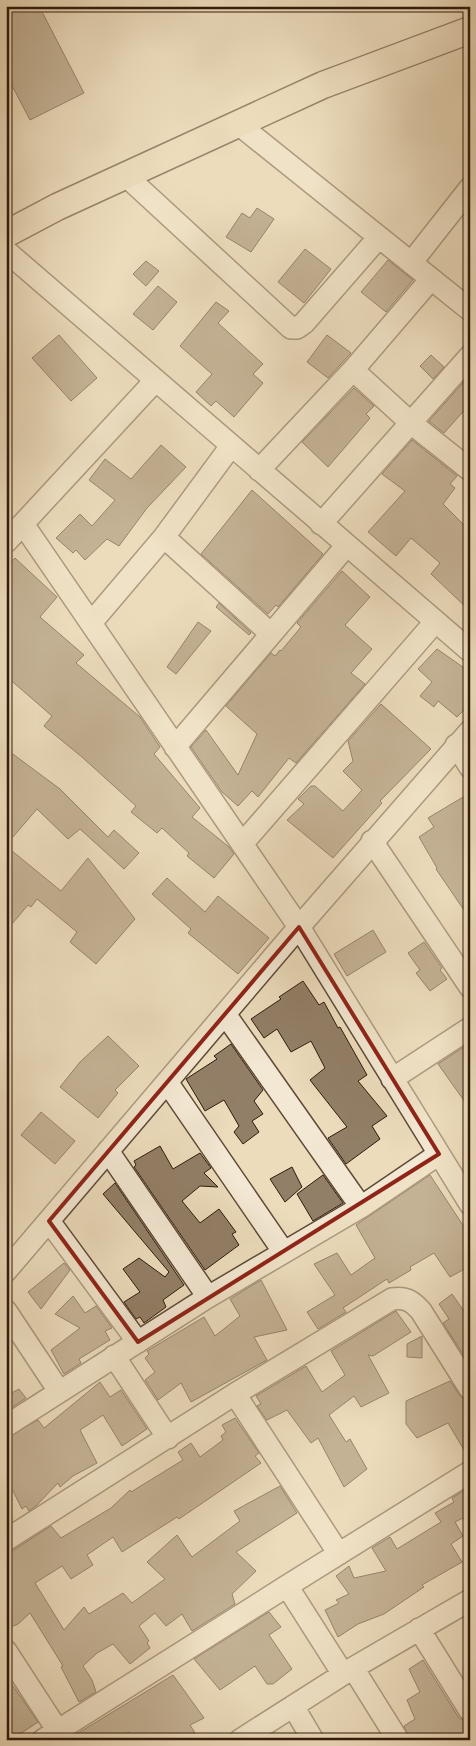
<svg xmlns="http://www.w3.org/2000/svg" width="476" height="1746" viewBox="0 0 476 1746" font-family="'IM FELL Great Primer',serif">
<rect width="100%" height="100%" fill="#ecdcbc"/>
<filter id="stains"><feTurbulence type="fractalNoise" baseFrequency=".004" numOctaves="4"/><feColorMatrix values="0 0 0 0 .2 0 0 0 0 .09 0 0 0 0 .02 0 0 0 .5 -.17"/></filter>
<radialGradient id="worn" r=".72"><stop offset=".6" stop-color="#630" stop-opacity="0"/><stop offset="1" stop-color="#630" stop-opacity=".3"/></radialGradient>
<!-- building -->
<path fill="#927f67" stroke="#301a0b" d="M6,6H39L84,93L30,120L6,74Z
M257,208L274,219L251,252L226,237L242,213L250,218Z
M305,249L331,269L304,303L278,282Z
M388,260L413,280L386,312L361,292Z
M146,261L159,271L146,286L133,274Z
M158,286L177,302L153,330L133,314Z
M216,302L229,311L218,323L263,364L253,374L263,383L234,417L216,401L211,406L196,392L212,374L180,346Z
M59,335L97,378L71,401L32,358Z
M327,335L351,353L328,378L307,362Z
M431,355L444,367L433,379L420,366Z
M470,375V404L444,433L429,421Z
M354,388L374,406L366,414L370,418L328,467L302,442Z
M412,440L457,476L450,484L455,488L443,504L470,531V611L431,574L440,563L411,538L396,556L368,532L405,491L382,474Z
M161,445L186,467L147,508L119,546L107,539L85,560L76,550L73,553L56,538L80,514L92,526L115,500L89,480L105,459L131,479Z
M252,490L323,554L278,607L276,605L268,614L201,554Z
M15,558L57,597L40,617L84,655L76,663L140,717L160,747L154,754L200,808L192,817L229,847L234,854L214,878L187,856L189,853L162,828L157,833L131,812L136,806L82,757L44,726L52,716L6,676V569Z
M342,571L370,597L345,625L372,649L351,673L365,684L296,763L289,758L258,797L252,791L238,806L222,792L191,747L206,730L238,775L257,734L226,706L271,653L275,656L280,650L281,651L301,627L297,623Z
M219,603L251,633L249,635L216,607Z
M198,622L211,631L176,674L167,667Z
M437,649L470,672V704L457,717L438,701L434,707L420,696L432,682L418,669Z
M381,704L431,749L380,801L382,803L333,858L287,820L304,804L298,799L311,786H315L343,811L362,790L343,771L353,761L348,741Z
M6,749L60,789L108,837L114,830L139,853L124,869L80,829L68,839L37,809L6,845Z
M470,793V919L436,869L437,868L419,837L434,827L428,818Z
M6,846L61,891L88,858L135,919L96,964L70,942L77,932L37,899L31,907L28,905L6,931Z
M167,878L205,912L218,896L269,938L238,974L188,933L191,929L152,894Z
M373,930L386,952L347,976L334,954Z
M424,942L442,968L440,970L447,979L430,991L416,973L420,970L408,953Z
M303,981L319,1005L324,1002L338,1028L340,1027L367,1075L358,1081L387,1116L372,1126L380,1139L346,1164L328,1138L347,1127L310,1080L325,1068L311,1041L291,1052L277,1029L264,1038L251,1019L281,999L279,997Z
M108,1036L139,1066L115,1090L118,1093L98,1118L60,1087L80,1062Z
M470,1043V1109L438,1064Z
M231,1044L263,1090L254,1101L263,1114L252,1121L259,1132L243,1144L234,1132L239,1126L224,1100L205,1111L186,1079L217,1059L214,1056Z
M41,1112L75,1141L55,1164L21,1135Z
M160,1146L173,1169L200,1153L211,1168L204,1173L218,1187L200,1186L182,1201L200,1223L219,1209L236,1232L232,1234L239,1245L205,1270L134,1167L136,1165L134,1161Z
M292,1167L302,1187L285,1202L270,1179Z
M323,1175L343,1203L313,1221L297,1194Z
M430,1175L470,1236V1266L450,1277L434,1253L410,1267L411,1270L389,1283L387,1279L352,1302L343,1308L346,1312L318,1329L307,1312L335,1295L314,1264L337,1253L351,1275L375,1258L356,1225Z
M115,1183L184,1285L163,1300L166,1307L144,1323L140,1317L136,1319L124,1302L140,1292L123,1269L139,1258L165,1277L169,1272L103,1194Z
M64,1263L70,1270L41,1309L28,1292Z
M261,1280L287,1330L254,1337L267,1360L191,1402L181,1383L158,1400L145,1380L155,1372L145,1358L149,1354L147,1351L204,1317L215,1336L240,1316L230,1299Z
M452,1294L470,1320V1365L443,1323L449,1319L439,1304Z
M73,1296L85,1313L96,1306L112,1328L105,1331L110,1340L79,1359L81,1363L64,1374L51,1350L80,1328L55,1314Z
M396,1311L411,1332L373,1356L368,1355L389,1393L361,1407L354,1396L329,1415L346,1442L350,1439L367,1469L344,1487L318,1438L311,1443L287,1410L267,1420L257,1406L261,1404L256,1396L306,1366L322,1392L345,1375L331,1351Z
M422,1336V1358L407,1357V1344Z
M450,1381L460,1396L470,1403V1460L448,1423L417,1438L406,1424V1401Z
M100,1382L110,1397L121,1390L147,1429L122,1446L103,1415L80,1430L97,1463L73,1476L60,1487L58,1483L37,1505L29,1511L26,1506L22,1509L6,1477V1438L38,1420L44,1428Z
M19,1389L26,1398L6,1411V1396Z
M235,1418L259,1453L255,1456L261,1463L179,1519L177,1517L122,1552L113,1537L87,1555L93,1565L71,1579L62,1566L35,1583L64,1630L84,1607L89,1614L123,1593L132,1603L165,1579L147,1562L177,1535L192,1557L240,1521L234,1511L280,1486L297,1513L236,1552L256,1571L232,1594L235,1604L192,1631L182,1614L166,1626L155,1613L139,1626L149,1641L147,1643L150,1648L130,1664L113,1644L97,1653L83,1666L92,1680L96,1692L79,1702L61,1667L63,1666L30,1613L18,1624L6,1629V1555L51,1526L61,1538L111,1508L130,1490L131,1492L183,1460L178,1452L191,1443L200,1457L223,1440L221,1436L226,1432L222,1425Z
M470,1487V1530L463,1518L455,1522L463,1536L451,1544L462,1562L422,1585L424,1587L384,1614L358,1624L338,1637L325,1610L339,1603L336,1600L349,1594L336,1576L349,1566L354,1578L386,1571L372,1548L390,1537L397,1549L441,1522L435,1513L454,1502L452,1498Z
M269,1612L281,1627L269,1635L292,1669L273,1684H267L255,1666L220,1690L194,1659Z
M423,1660L459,1718L470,1723V1740H410L404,1726L415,1719L407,1700L420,1692L409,1669Z
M173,1675L204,1718L190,1725L195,1733L180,1740H133L129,1732L114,1740H67Z
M6,1676L38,1722L11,1740H6V1725L13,1721L8,1713L13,1709L6,1700Z"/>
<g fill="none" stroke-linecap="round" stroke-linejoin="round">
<defs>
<path id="minor" d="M237,123L470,310
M125,175L291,328H297L304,323L379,237
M6,251L470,651
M411,263L470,188
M353,370L411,423L470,470
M259,470L353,370L431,279
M23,524L299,927L470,1204
M321,524L470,356
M164,537L271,634
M6,542L155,381
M91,623L164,537L231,446
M456,745L470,767
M175,747L347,545
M372,841L470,987
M242,844L435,622
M225,1014L361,1207L439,1154
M392,1079L470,1028
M167,1082L283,1251
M108,1151L208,1297
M49,1221L138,1342
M6,1271L299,927L470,731
M6,1311L59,1391
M114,1356L168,1438
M235,1394L339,1554
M6,1426L208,1297L361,1207
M6,1540L235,1394L392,1299C406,1297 412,1301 421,1311L470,1389
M287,1586L470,1472
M419,1629L470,1711
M6,1651L58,1731
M353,1668L398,1740
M293,1706L313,1740
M43,1740L287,1586L343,1674
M240,1740L353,1668L470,1600"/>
<path id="major" d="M6,234L57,207L323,85L470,30"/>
</defs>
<!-- minor casing -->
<use href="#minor" stroke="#5f4a37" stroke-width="24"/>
<!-- major casing -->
<use href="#major" stroke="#301a0b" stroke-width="29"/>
<!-- minor -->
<use href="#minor" stroke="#f3e8d3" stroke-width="21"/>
<!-- major -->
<use href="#major" stroke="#ecdcbc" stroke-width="26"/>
</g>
<!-- marked area -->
<path d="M0 0H476V1746H0ZM299,927L439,1154L138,1342L49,1221Z" fill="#ecdcbc" fill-opacity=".55" fill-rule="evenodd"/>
<path fill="none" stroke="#8f2418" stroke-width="4" stroke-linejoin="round" d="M299,927L439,1154L138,1342L49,1221Z"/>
<!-- margin -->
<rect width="476" height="1746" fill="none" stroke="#ecdcbc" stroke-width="25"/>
<rect x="8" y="8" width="461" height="1731" fill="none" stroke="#301a0b" stroke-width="2.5"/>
<rect x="12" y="12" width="451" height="1721" fill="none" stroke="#301a0b"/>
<rect width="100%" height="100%" filter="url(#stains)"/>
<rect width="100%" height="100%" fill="url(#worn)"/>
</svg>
